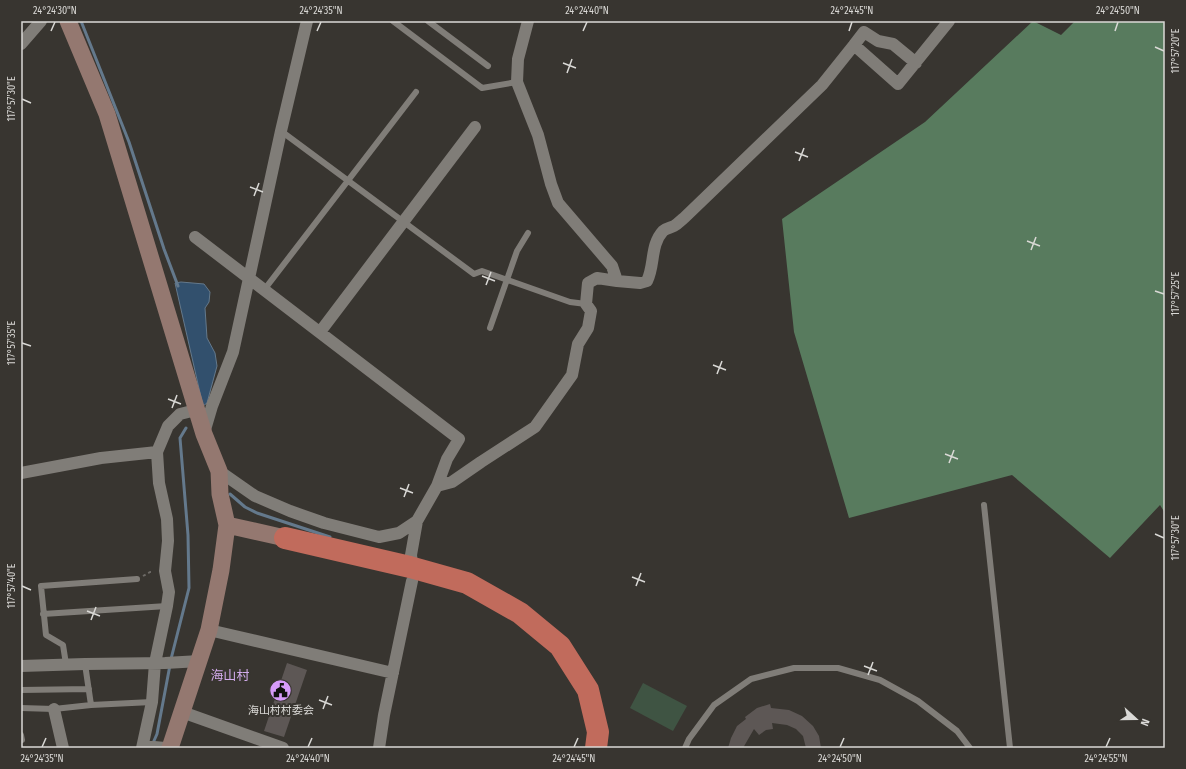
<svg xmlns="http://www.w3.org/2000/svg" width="1186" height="769" viewBox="0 0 1186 769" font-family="'Fira Sans Condensed','Noto Sans SC',sans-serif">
<rect width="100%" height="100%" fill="#383530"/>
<!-- green -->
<path fill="#3f5443" d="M643,683L687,706L673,731L630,708Z"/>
<!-- forest -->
<path fill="#587b5e" d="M1033,21L1061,35L1075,21H1165V513L1160,505L1110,558L1012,475L849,518L794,332L782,219L925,122Z"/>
<!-- water -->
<path fill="#32506d" stroke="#64798c" d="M181,282L204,284L210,292L209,302L205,308L207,338L215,353L217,366L207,403L203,406L175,283Z"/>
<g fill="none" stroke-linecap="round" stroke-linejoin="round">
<!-- stream -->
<path stroke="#64798c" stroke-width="3" d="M81,21L129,142L164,249L178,286
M230,494L245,507L257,513L330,537
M171,659L189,588L188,535L180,438L186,428
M153,743L157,734L170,665"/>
</g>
<!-- building -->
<path fill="#5d5755" d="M287,663L307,670L284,737L264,731Z
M770,704L771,708L789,710L802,716L813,726L819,736L821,748H806L803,736L796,729L787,725L772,723L773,729L766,730L759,735L754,729L743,748H728L731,738L737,726L746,719L745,717L757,708Z"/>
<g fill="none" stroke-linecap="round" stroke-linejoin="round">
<!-- path -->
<path stroke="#6d6a66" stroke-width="2" stroke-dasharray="3 3" stroke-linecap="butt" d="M143,576L150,572H153"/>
<!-- lane -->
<path stroke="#807d78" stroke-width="6" d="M393,21L482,88L517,82
M428,21L488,66
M281,131L474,274L482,271L570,302L586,304
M264,290L416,92
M490,328L517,251L528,233
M984,505L1010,748
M43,614L167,606
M66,664L63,645L46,635L41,586L137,579
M85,664L91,705
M21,690L89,689
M21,708L54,709L91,705L152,702
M21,735L22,740
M685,748L689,739L714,705L751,679L794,668H838L880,680L918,701L957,731L970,748"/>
<!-- street -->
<path stroke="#807d78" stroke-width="12" d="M528,21L518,59L517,82L538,135L551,184L558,203L612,266L617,281L640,283L647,281C655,265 650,245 663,231C666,228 670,228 674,226C678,224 681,220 684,218L822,85L854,45L898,84L949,21
M21,44L41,21
M854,45L864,32L878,41L893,44L916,63
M195,237L459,439L447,459L437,486L417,521L399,533L379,537L324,523L290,511L255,496L219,471
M320,332L475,127
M204,433L212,406L233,352L281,131L307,21
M157,452L168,426L180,414L196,410
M21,473L101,458L157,452L159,483L167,519L168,541L165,571L169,592L167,606L155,663L152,702L142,748
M437,486L452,482L481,462L535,427L572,375L578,344L588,328L591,311L586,304L588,283L597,278L617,281
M412,564L411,555L417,521
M209,630L393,673
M21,666L85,664L165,663L200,661
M54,709L63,748
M182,712L283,748
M143,746L165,748
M379,748L384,715L412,581"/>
<!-- secondary -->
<path stroke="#947870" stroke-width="17" d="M68,21L107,114L204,434L219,471L220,494L227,525L221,570L209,630L170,748
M227,525L285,538"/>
<!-- highway -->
<path stroke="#c16b5c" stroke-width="22" d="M285,538L410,567L467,583L520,613L560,646L588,690L598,732L596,748"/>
</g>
<!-- ticks -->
<path fill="none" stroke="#dad9d6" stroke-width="1.5" d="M51,31L55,22M317,31L321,22M583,31L587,22M849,31L852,22M1115,31L1118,22M1155,47L1164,51M563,63L576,68M567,73L572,59M22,99L31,103M795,152L808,157M799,161L804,148M250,187L263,192M254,196L259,183M1027,241L1040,246M1031,250L1036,237M482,276L495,281M486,285L491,272M1155,291L1164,294M22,343L31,346M713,365L726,370M717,374L722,361M168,399L181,404M172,408L177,395M945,454L958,459M949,463L954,450M400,488L413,493M404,497L409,484M1155,534L1164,538M632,577L645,582M22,586L31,590M636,586L641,573M87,611L100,616M91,620L96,607M864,666L877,671M868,675L873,662M319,700L332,705M323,709L328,696M42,747L46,738M308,747L312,738M574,747L578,738M840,747L844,738M1106,747L1110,738"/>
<!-- icons -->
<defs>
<symbol id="civic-disc" viewBox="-11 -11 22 22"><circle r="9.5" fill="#d69bfa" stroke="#383530"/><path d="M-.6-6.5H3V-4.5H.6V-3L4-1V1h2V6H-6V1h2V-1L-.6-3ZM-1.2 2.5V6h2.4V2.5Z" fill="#111"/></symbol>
</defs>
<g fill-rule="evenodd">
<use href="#civic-disc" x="268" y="678" width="25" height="25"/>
</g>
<g text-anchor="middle" stroke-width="4" stroke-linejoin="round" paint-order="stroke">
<!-- poi labels -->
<g font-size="11" fill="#dad9d6" stroke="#383530">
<text x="281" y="714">海山村村委会</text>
</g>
<!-- quarter labels -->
<g font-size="13" fill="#d3aced" stroke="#383530">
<text x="230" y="680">海山村</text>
</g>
</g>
<!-- border -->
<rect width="1186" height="769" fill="none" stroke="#383530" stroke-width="44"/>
<!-- north arrow -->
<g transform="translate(1136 719) rotate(111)" stroke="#383530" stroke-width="3" paint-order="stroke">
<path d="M0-3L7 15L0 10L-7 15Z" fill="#dad9d6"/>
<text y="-6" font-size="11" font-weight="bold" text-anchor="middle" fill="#dad9d6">N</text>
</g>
<rect x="22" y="22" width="1142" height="725" fill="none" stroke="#dad9d6" stroke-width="1.5"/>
<g font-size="10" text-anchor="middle" fill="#dad9d6">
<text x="55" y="14">24°24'30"N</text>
<text x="321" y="14">24°24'35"N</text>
<text x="587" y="14">24°24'40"N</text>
<text x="852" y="14">24°24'45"N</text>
<text x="1118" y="14">24°24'50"N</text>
<text transform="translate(1175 51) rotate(-90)" y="4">117°57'20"E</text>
<text transform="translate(11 99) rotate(-90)" y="4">117°57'30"E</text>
<text transform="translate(1175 294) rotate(-90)" y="4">117°57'25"E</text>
<text transform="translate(11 343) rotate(-90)" y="4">117°57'35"E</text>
<text transform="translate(1175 538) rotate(-90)" y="4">117°57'30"E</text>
<text transform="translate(11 586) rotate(-90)" y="4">117°57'40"E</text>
<text x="42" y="762">24°24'35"N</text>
<text x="308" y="762">24°24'40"N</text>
<text x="574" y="762">24°24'45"N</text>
<text x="840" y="762">24°24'50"N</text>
<text x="1106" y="762">24°24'55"N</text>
</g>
</svg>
